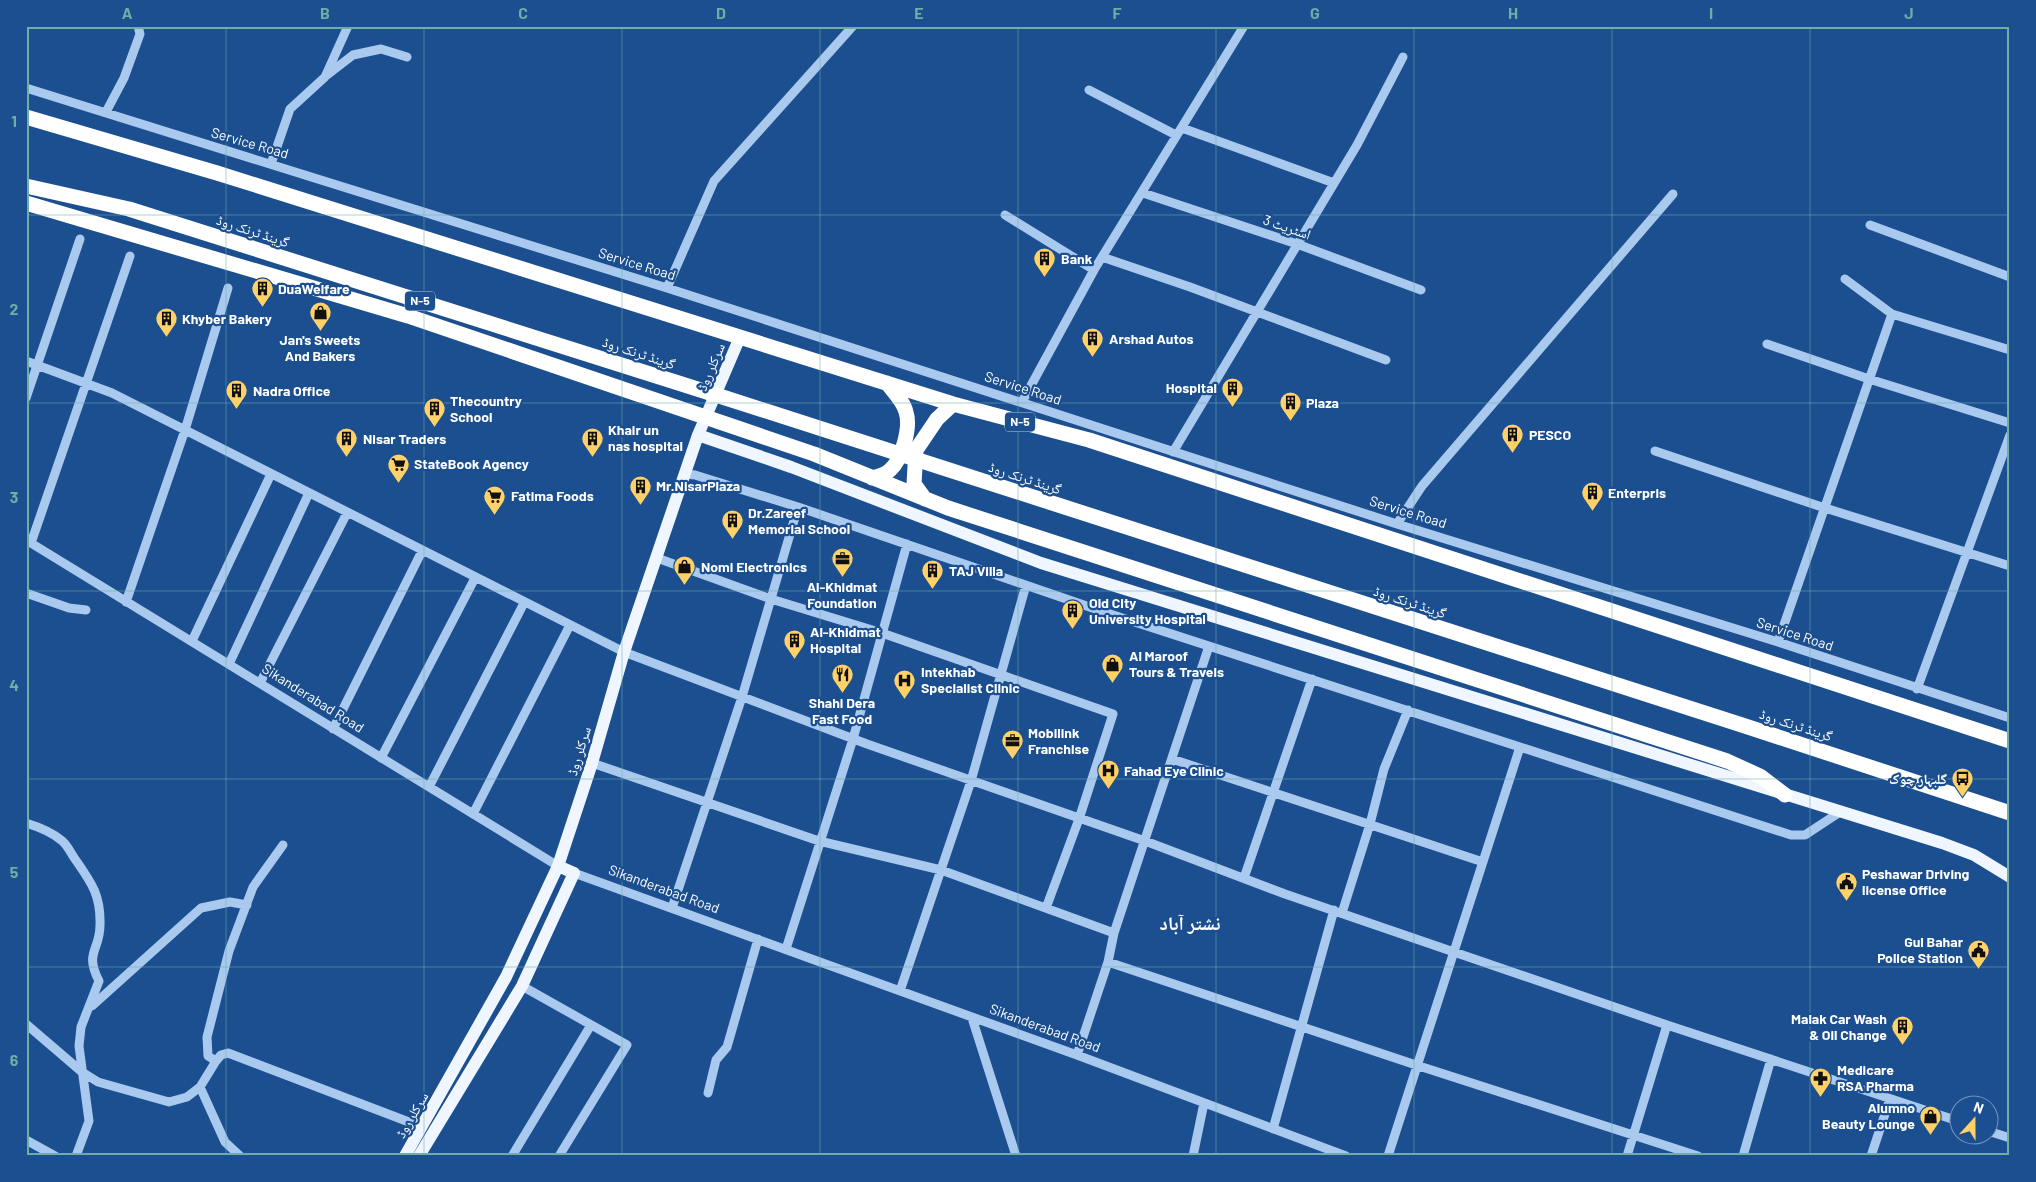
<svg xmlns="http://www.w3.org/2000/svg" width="2036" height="1182" viewBox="0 0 2036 1182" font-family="Barlow,'Noto Naskh Arabic',sans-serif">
<rect width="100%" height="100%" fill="#1b4f8f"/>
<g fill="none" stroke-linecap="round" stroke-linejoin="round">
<!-- minor -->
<path stroke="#a9c9ee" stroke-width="9" d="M327,75L353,55L381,49L407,57
M26,88L667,288L1397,524L1778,642L2010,718
M1089,90L1176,135
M106,112L124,78L140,34L138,26
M1182,128L1334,183
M271,164L290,109L325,77L348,26
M1143,193L1297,244L1421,290
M1005,215L1094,270
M1870,225L2010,277
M1102,257L1190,287L1386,360
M1845,279L1892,314L2010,350
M667,288L714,181L853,26
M1767,344L1869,379L2010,423
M26,361L112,393L624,652L867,744L1145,841L1285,894L1667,1025L1958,1121
M26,398L80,239
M1022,402L1094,270L1244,26
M1655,451L1825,508L2010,566
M1173,452L1357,145L1403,57
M685,474L695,475L798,507L1110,614L1791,835H1805L1840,812
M1397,524L1422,486L1673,194
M26,540L558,866
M31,543L130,256
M657,558L771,599L882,633L1113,714L1079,819L1046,908
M26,593L69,608L86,610
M126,602L185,430L228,288
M192,641L271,474
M1778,642L1892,314
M229,664L309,493
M260,683L347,513
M1917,689L2010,435
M333,729L422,551
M381,758L475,578
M1172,759L1483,862
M592,763L819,841L941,870L1114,933
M429,787L524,603
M473,814L570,625
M26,823C39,827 50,831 61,840C67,844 70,852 75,859C91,882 101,895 100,925C100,951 84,952 99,981L81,1027L79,1046L89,1121L76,1156
M574,873L1077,1055L1346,1156
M1244,878L1312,679
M672,908L742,697L798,507
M1342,913L1370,824L1384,769L1408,710
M786,949L853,739L907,544
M1108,962L1416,1065L1698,1156
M522,986L627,1045L559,1156
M900,991L971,781L1026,585
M92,1006L201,908L230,902L247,905
M972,1018L1016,1156
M26,1024L82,1072L98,1082L169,1102L187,1097L200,1087L216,1061L221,1055L228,1053L422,1127
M1077,1055L1108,962L1114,933L1209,646
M216,1061L208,1056L207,1037L229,951L253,887L283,845
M200,1087L225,1142L240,1156
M708,1093L716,1060L727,1047L758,939
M1273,1129L1334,910
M1988,1131L2010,1138
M26,1140L55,1156
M512,1156L591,1025
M1193,1156L1204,1103
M1388,1156L1520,747
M1627,1156L1667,1025
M1743,1156L1771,1059
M1871,1156L1890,1099"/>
<!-- major -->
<path stroke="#f0f6ff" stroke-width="12" d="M698,435L791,467L1041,563L1942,843L1974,855L2010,877
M405,1156L506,977L558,866L592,763L624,652L698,435L740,337
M419,1156L522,986L574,873L558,866"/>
<!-- highway -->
<path stroke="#fff" stroke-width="15" d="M26,117L217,173L953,404L1089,440L2010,741
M26,186L129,209L710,393
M26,203L408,316L814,454L948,508L1727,761L1760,776L1785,795
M872,478C879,476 885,475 890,470C902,460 911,427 906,412C904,402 893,391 887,383
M925,499L914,484L916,450L937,419L953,404"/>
<!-- highway-bridge -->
<path stroke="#fff" stroke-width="15" d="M710,393L1745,726L2010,813"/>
</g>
<!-- grid -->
<path fill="none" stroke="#6fada8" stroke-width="1" stroke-opacity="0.55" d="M226,26V1156M424,26V1156M622,26V1156M820,26V1156M1018,26V1156M1216,26V1156M1414,26V1156M1612,26V1156M1810,26V1156M26,215H2010M26,403H2010M26,591H2010M26,779H2010M26,967H2010"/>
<!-- icons -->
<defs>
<symbol id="building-pin" viewBox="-11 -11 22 30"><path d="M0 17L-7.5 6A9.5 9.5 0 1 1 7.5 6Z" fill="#ffd166" stroke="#1b4f8f"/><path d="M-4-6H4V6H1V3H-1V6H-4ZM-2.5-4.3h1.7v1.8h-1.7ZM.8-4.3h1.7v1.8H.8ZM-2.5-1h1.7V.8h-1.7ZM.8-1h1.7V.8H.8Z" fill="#111"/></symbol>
<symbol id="shop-pin" viewBox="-11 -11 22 30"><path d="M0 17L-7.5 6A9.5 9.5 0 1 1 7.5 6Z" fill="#ffd166" stroke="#1b4f8f"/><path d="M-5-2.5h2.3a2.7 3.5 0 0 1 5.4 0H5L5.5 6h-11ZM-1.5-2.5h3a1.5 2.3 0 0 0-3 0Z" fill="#111"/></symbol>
<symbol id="supermarket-pin" viewBox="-11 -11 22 30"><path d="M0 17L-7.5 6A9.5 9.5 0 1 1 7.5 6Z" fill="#ffd166" stroke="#1b4f8f"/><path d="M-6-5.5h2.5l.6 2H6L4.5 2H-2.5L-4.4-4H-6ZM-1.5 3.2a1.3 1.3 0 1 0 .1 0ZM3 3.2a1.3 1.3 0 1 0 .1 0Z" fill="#111"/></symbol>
<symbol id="office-pin" viewBox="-11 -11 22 30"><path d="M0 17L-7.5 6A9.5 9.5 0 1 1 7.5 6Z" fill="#ffd166" stroke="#1b4f8f"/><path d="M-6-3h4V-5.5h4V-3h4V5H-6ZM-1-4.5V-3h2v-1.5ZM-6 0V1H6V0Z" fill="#111"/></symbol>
<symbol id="restaurant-pin" viewBox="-11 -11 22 30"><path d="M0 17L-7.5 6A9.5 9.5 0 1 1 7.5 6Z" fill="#ffd166" stroke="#1b4f8f"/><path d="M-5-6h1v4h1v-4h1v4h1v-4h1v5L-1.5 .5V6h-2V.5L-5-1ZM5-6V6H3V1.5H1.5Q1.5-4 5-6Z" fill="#111"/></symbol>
<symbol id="hospital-pin" viewBox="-11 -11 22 30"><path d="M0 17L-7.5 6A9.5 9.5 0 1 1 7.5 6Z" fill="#ffd166" stroke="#1b4f8f"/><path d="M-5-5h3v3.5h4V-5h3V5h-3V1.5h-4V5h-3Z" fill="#111"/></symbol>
<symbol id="bus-pin" viewBox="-11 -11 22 30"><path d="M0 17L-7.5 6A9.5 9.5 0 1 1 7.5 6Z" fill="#ffd166" stroke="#1b4f8f"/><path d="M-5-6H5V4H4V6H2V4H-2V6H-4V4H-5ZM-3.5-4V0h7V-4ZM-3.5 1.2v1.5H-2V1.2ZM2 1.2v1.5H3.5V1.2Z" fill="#111"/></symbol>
<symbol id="civic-pin" viewBox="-11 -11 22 30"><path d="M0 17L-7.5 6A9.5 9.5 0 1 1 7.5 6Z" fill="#ffd166" stroke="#1b4f8f"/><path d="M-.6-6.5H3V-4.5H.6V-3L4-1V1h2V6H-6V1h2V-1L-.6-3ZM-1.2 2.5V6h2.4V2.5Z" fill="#111"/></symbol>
<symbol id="pharmacy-pin" viewBox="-11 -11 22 30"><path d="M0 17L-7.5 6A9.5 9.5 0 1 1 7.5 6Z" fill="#ffd166" stroke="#1b4f8f"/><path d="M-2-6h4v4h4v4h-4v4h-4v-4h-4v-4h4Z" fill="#111"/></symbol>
</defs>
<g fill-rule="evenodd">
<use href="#building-pin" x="1032" y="246" width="25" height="34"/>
<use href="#building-pin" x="250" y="276" width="25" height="34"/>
<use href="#shop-pin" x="308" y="300" width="25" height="34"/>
<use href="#building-pin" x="154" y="306" width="25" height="34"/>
<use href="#building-pin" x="1080" y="326" width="25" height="34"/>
<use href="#building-pin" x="1220" y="376" width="25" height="34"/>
<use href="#building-pin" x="224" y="378" width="25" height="34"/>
<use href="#building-pin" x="1278" y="390" width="25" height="34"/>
<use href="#building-pin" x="422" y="396" width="25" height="34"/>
<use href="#building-pin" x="1500" y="422" width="25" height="34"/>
<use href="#building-pin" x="580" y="426" width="25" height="34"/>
<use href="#building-pin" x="334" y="426" width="25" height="34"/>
<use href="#supermarket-pin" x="386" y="452" width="25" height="34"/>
<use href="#building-pin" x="628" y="474" width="25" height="34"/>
<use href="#building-pin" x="1580" y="480" width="25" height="34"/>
<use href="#supermarket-pin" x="482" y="484" width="25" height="34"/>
<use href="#building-pin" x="720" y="508" width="25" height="34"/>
<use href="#office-pin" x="830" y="546" width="25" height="34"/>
<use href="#shop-pin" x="672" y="554" width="25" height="34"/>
<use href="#building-pin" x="920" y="558" width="25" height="34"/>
<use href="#building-pin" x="1060" y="598" width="25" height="34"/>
<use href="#building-pin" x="782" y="628" width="25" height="34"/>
<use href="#shop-pin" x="1100" y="652" width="25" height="34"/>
<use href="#restaurant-pin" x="830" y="662" width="25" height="34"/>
<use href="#hospital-pin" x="892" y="668" width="25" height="34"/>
<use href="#office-pin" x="1000" y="728" width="25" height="34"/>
<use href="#hospital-pin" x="1096" y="758" width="25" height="34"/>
<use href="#bus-pin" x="1950" y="766" width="25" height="34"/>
<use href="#civic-pin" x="1834" y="870" width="25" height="34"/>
<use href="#civic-pin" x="1966" y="938" width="25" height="34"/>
<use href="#building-pin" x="1890" y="1014" width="25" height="34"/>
<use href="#pharmacy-pin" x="1808" y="1066" width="25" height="34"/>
<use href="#shop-pin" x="1918" y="1104" width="25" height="34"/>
</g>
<g text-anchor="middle" stroke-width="4.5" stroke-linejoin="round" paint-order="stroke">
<!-- shield labels -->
<g fill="#1b4f8f" stroke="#bbcadd" stroke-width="1">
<rect x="405" y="291.5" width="30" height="19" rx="4"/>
<rect x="1005" y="412.5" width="30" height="19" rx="4"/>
</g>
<g font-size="12" font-weight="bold" fill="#fff">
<text x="420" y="305">N-5</text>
<text x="1020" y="426">N-5</text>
</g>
<!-- street labels -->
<g font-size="14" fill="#fff" stroke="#1b4f8f">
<text transform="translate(250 143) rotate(16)" y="5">Service Road</text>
<text transform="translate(1287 227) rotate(19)" y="5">اسٹریٹ 3</text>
<text transform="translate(253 231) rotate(18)" y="5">گرینڈ ٹرنک روڈ</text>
<text transform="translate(637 264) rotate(17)" y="5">Service Road</text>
<text transform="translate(639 353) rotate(18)" y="5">گرینڈ ٹرنک روڈ</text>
<text transform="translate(711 367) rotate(-67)" y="5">سرکلر روڈ</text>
<text transform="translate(1023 388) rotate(18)" y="5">Service Road</text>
<text transform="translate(1025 478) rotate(18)" y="5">گرینڈ ٹرنک روڈ</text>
<text transform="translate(1408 512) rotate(17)" y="5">Service Road</text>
<text transform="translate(1410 602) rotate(18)" y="5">گرینڈ ٹرنک روڈ</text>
<text transform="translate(1795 634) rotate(18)" y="5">Service Road</text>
<text transform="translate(313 698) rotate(32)" y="5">Sikanderabad Road</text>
<text transform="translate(1796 725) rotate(18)" y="5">گرینڈ ٹرنک روڈ</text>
<text transform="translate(579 751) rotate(-73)" y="5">سرکلر روڈ</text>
<text transform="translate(664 889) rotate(20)" y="5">Sikanderabad Road</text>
<text transform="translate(1045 1028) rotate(20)" y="5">Sikanderabad Road</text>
<text transform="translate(412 1115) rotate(-60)" y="5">سرکلر روڈ</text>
</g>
<!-- poi labels -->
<g font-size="14" font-weight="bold" fill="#fff" stroke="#1b4f8f" text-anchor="start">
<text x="1061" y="264">Bank</text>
<text x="278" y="294">DuaWelfare</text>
<text x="182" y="324">Khyber Bakery</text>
<text x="1109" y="344">Arshad Autos</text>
<text x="320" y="345" text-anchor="middle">Jan's Sweets<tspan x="320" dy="16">And Bakers</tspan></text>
<text x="1217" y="393" text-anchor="end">Hospital</text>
<text x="253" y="396">Nadra Office</text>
<text x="450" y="406">Thecountry<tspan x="450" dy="16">School</tspan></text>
<text x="1306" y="408">Plaza</text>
<text x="608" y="435">Khair un<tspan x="608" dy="16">nas hospital</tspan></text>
<text x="1529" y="440">PESCO</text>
<text x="363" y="444">Nisar Traders</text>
<text x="414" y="469">StateBook Agency</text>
<text x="656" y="491">Mr.NisarPlaza</text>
<text x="1608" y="498">Enterpris</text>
<text x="511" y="501">Fatima Foods</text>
<text x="748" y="518">Dr.Zareef<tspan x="748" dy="16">Memorial School</tspan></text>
<text x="701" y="572">Nomi Electronics</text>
<text x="949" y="576">TAJ Villa</text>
<text x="842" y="592" text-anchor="middle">Al-Khidmat<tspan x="842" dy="16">Foundation</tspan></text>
<text x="1089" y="608">Old City<tspan x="1089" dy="16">University Hospital</tspan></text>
<text x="810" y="637">Al-Khidmat<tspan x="810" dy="16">Hospital</tspan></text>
<text x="1129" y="661">Al Maroof<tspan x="1129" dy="16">Tours &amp; Travels</tspan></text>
<text x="921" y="677">Intekhab<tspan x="921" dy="16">Specialist Clinic</tspan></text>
<text x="842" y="708" text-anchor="middle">Shahi Dera<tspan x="842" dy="16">Fast Food</tspan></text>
<text x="1028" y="738">Mobilink<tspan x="1028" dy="16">Franchise</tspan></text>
<text x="1124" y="776">Fahad Eye Clinic</text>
<text x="1947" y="784" text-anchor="end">گلبہار چوک</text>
<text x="1862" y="879">Peshawar Driving<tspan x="1862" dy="16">license Office</tspan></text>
<text x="1963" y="947" text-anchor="end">Gul Bahar<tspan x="1963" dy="16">Police Station</tspan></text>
<text x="1887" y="1024" text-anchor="end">Malak Car Wash<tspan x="1887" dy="16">&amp; Oil Change</tspan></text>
<text x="1837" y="1075">Medicare<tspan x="1837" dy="16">RSA Pharma</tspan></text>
<text x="1915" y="1113" text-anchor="end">Alumno<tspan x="1915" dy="16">Beauty Lounge</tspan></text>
</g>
<!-- district labels -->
<g font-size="19" font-weight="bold" fill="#fff" stroke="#1b4f8f">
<text x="1190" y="930">نشتر آباد</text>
</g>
</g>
<!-- border -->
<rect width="2036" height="1182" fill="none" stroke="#1b4f8f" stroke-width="55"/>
<!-- north arrow -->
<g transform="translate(1974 1120) rotate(21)"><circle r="24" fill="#1b4f8f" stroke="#7695bc"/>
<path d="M0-4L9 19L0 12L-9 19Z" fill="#ffd166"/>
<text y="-8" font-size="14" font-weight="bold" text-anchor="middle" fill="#ffffff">N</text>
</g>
<rect x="28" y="28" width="1980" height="1126" fill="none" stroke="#6fada8" stroke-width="2"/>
<g font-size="16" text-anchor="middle" font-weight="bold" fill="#6fada8">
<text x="127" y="19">A</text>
<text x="325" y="19">B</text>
<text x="523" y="19">C</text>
<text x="721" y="19">D</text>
<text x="919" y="19">E</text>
<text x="1117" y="19">F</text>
<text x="1315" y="19">G</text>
<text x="1513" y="19">H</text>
<text x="1711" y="19">I</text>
<text x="1909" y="19">J</text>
<text x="14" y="127">1</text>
<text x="14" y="315">2</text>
<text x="14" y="503">3</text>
<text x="14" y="691">4</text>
<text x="14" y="878">5</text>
<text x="14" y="1066">6</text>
</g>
</svg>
